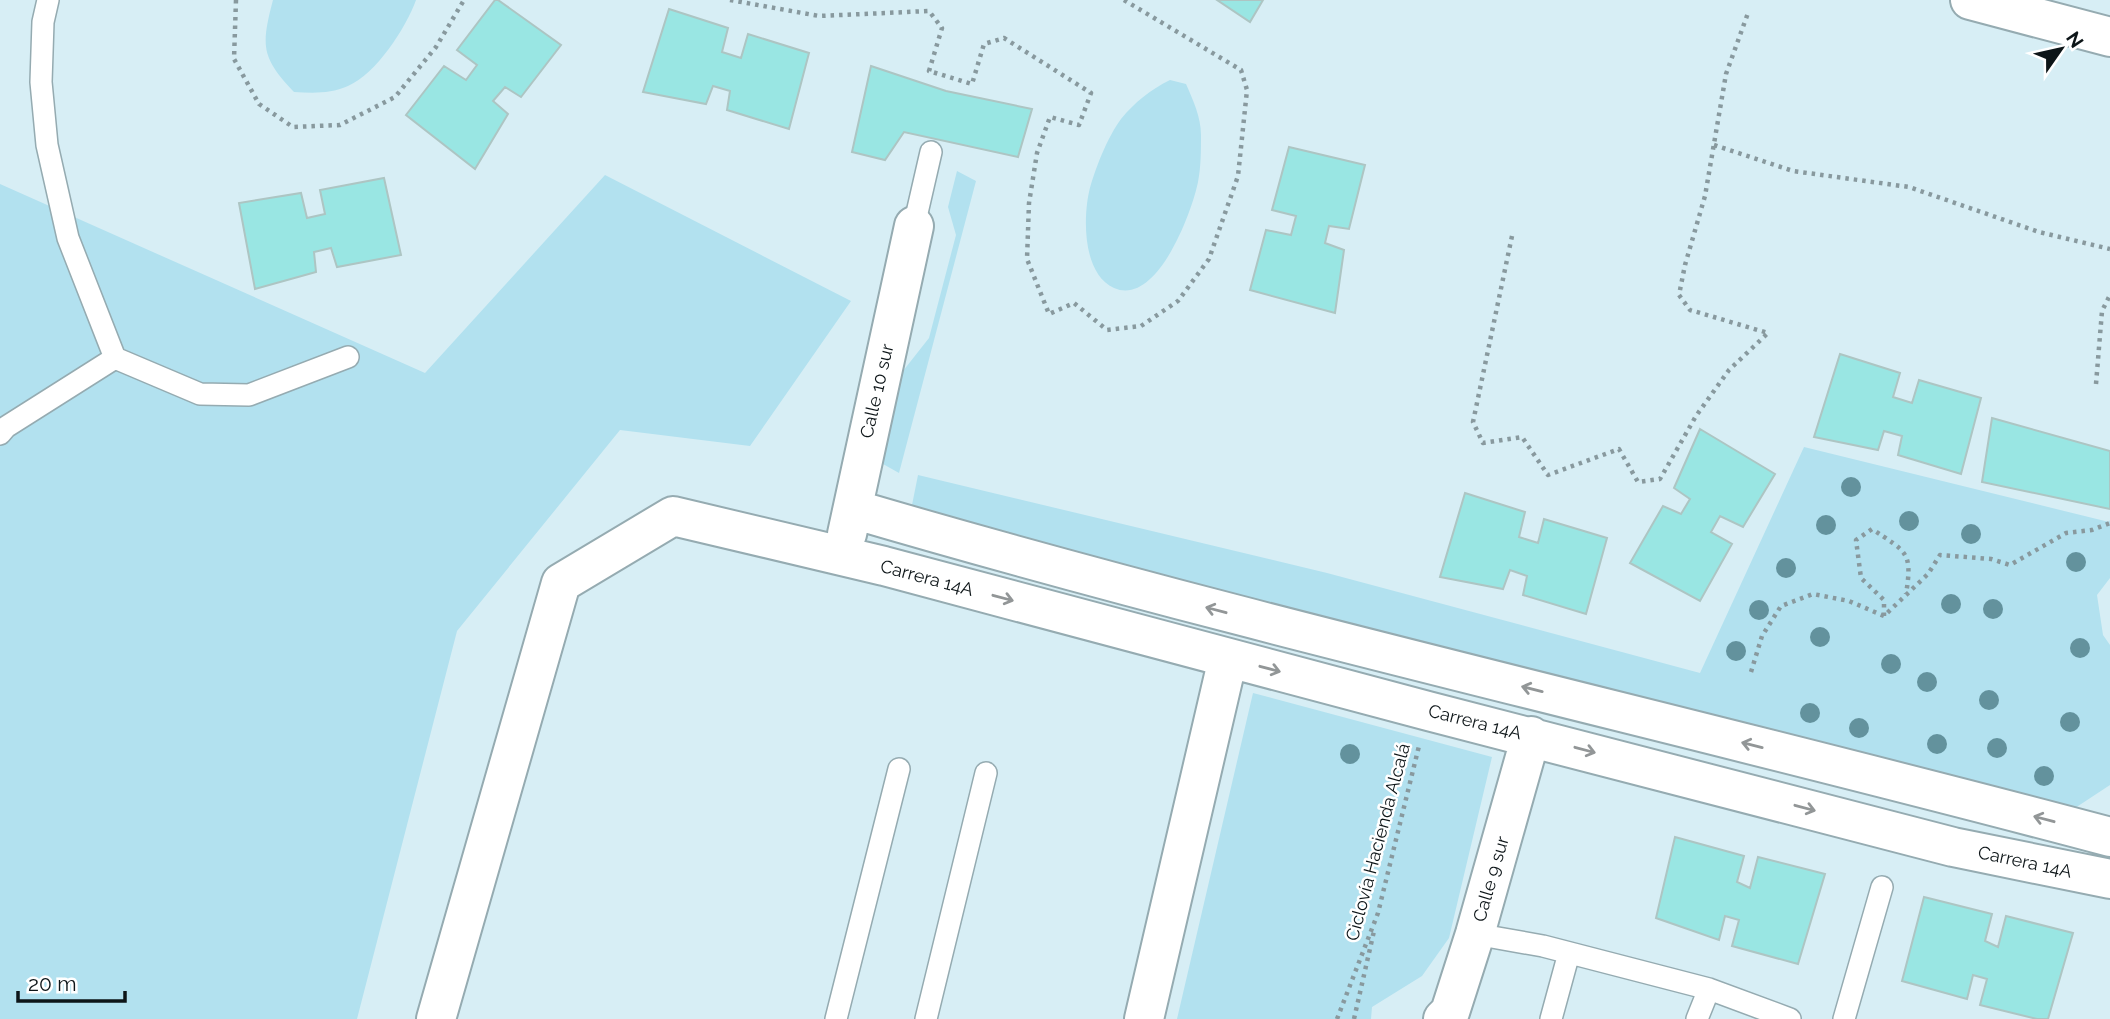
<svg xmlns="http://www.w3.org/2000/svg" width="2110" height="1019" viewBox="0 0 2110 1019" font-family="Raleway,sans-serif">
<rect width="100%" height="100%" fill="#d7eef5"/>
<!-- green -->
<path fill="#b2e1ef" d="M273,0H416C406,28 376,74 348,86C330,94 313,93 294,92C261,57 261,46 273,0Z
M1170,80L1186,84C1193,100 1201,117 1201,135C1201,150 1201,167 1198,182C1192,212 1157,307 1114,288C1083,274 1083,220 1089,192C1094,171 1108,136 1121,119C1135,102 1150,90 1170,80Z
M957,171L976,181L899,473L883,464L903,371L929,338L956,235L948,207Z
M605,175L851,301L750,446L620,430L457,631L357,1019H0V184L425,373Z
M1804,447L2109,522L2110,520V578L2097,595L2103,635L2110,645V785L2072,810L2066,841L904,545L918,475L1327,573L1700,673Z
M1253,693L1492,757L1449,938L1422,976L1372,1007L1371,1019H1177Z"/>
<!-- building -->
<path fill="#99e6e3" stroke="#adc5c3" stroke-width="2" d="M495,0H498L561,45L521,97L505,87L493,101L508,114L475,169L406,115L444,66L466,80L477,65L457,50Z
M1217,0H1263L1250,22Z
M669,9L728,28L722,52L741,58L748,34L809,53L789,129L727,110L730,91L713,86L706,104L643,92Z
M871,66L946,91L1032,109L1018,157L904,132L885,160L852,152Z
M1289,147L1365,165L1349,229L1329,226L1325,243L1344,250L1335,313L1250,290L1266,230L1291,235L1296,216L1272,210Z
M384,178L401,255L337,267L331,248L314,252L316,272L255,289L239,203L301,193L307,218L325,214L320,190Z
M1840,354L1900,373L1893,397L1912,403L1919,380L1981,398L1961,474L1898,455L1902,436L1884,431L1878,450L1814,437Z
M1992,418L2110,451V509L1982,482Z
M1700,429L1775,474L1743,527L1720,516L1711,532L1732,544L1700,601L1630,563L1663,506L1681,514L1690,499L1674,488Z
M1465,493L1525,512L1519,537L1538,543L1544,519L1607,538L1586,614L1523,595L1527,576L1510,570L1503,589L1440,577Z
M1675,837L1744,856L1737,882L1750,888L1758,857L1825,874L1798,964L1732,946L1739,920L1725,916L1719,940L1656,918Z
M1924,897L1992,914L1985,941L1998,947L2006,916L2073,933L2048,1019H2037L1980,1005L1987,979L1973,975L1967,999L1902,981Z"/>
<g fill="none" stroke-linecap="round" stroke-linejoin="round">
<defs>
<path id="lane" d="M48,0L43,22L41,82L47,145L68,238L115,358L200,394L249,395L348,357
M914,226L931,152
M0,434L6,427L115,358
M1475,934L1543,946L1709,989L1790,1019
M836,1019L899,769
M926,1019L986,773
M1551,1019L1569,953
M1697,1019L1709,989
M1844,1019L1882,887"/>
<path id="street" d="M1970,0L2110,37
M853,509C1268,631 1691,725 2110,837
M847,534L914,226
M436,1019L561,583L673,516L884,566L1428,711L1953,847L2110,879
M1144,1019L1228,658
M1443,1019L1450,1012L1475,934L1531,736"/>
</defs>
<!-- lane casing -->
<use href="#lane" stroke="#95abb1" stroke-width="24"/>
<!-- street casing -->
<use href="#street" stroke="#95abb1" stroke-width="42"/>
<!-- path -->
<path stroke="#88999e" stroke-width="4.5" stroke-dasharray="3.5 5" stroke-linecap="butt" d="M236,0L234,59L259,104L293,127L340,125L395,97L436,47L464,0
M730,0L819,16L929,11L942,28L929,71L972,84L984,44L1004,38L1091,93L1079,125L1050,117L1037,153L1029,203L1027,259L1049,314L1074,303L1107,330L1141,326L1178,301L1209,259L1238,176L1247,90L1241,70L1124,0
M1714,145L1793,171L1909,187L2039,232L2110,249
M1512,236L1473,422L1483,443L1522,437L1548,475L1619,449L1638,482L1660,479L1696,416L1729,370L1768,333L1690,310L1679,295L1685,265L1705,196L1726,74L1748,13
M2096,384L2102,311L2110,295
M1884,616V600L1861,578L1856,540L1872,529C1906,552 1913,551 1906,594
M1751,672L1762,636L1781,606L1813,594L1849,601L1884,616L1928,574L1940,555L1991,559L2010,565L2066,533L2092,530L2110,523
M1337,1019L1378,913L1419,746
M1354,1019L1374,931"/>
<!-- lane -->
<use href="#lane" stroke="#fff" stroke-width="21"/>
<!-- street -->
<use href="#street" stroke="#fff" stroke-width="38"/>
</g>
<!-- trees -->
<g fill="#63929d">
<circle cx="1851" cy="487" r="10"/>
<circle cx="1909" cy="521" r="10"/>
<circle cx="1826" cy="525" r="10"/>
<circle cx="1971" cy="534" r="10"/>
<circle cx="2076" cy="562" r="10"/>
<circle cx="1786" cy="568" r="10"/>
<circle cx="1951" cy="604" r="10"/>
<circle cx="1993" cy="609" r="10"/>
<circle cx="1759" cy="610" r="10"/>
<circle cx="1820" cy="637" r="10"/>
<circle cx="2080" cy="648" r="10"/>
<circle cx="1736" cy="651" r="10"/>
<circle cx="1891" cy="664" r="10"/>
<circle cx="1927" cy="682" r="10"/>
<circle cx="1989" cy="700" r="10"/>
<circle cx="1810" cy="713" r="10"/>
<circle cx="2070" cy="722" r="10"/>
<circle cx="1859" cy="728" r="10"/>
<circle cx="1937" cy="744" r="10"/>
<circle cx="1997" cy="748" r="10"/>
<circle cx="1350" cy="754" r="10"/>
<circle cx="2044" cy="776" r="10"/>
</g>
<!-- one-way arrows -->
<defs><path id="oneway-shaft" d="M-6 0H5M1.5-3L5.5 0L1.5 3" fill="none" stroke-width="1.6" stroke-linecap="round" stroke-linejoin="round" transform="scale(1.75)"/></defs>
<g stroke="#929697">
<use href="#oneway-shaft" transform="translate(1003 598) rotate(15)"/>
<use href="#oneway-shaft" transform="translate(1216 610) rotate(-165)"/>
<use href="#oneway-shaft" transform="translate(1270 669) rotate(15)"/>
<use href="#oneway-shaft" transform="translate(1532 689) rotate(-166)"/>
<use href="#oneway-shaft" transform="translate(1752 745) rotate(-166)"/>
<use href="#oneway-shaft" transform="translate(1585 750) rotate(15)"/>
<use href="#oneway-shaft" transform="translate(1805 808) rotate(15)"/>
<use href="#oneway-shaft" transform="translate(2044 819) rotate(-165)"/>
</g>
<g text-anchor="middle" stroke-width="5" stroke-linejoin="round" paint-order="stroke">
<!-- street labels -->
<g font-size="18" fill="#0d1518" stroke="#fff">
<text transform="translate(877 391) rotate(-77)" y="6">Calle 10 sur</text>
<text transform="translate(927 578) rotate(15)" y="6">Carrera 14A</text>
<text transform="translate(1475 722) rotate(14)" y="6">Carrera 14A</text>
<text transform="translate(1378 842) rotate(-75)" y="6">Ciclovía Hacienda Alcalá</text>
<text transform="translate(2025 862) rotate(12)" y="6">Carrera 14A</text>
<text transform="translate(1491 879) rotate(-74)" y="6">Calle 9 sur</text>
</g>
</g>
<!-- north arrow -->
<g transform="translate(2061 49) rotate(56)" stroke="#ffffff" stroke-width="5" paint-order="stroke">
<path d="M0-5L12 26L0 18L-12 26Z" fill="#0d1518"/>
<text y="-10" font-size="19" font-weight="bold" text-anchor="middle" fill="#0d1518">N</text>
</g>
<!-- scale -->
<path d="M18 991v10h107v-10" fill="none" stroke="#0d1518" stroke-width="3.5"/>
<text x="28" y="991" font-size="21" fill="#0d1518" stroke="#ffffff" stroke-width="5" paint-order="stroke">20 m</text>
</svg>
